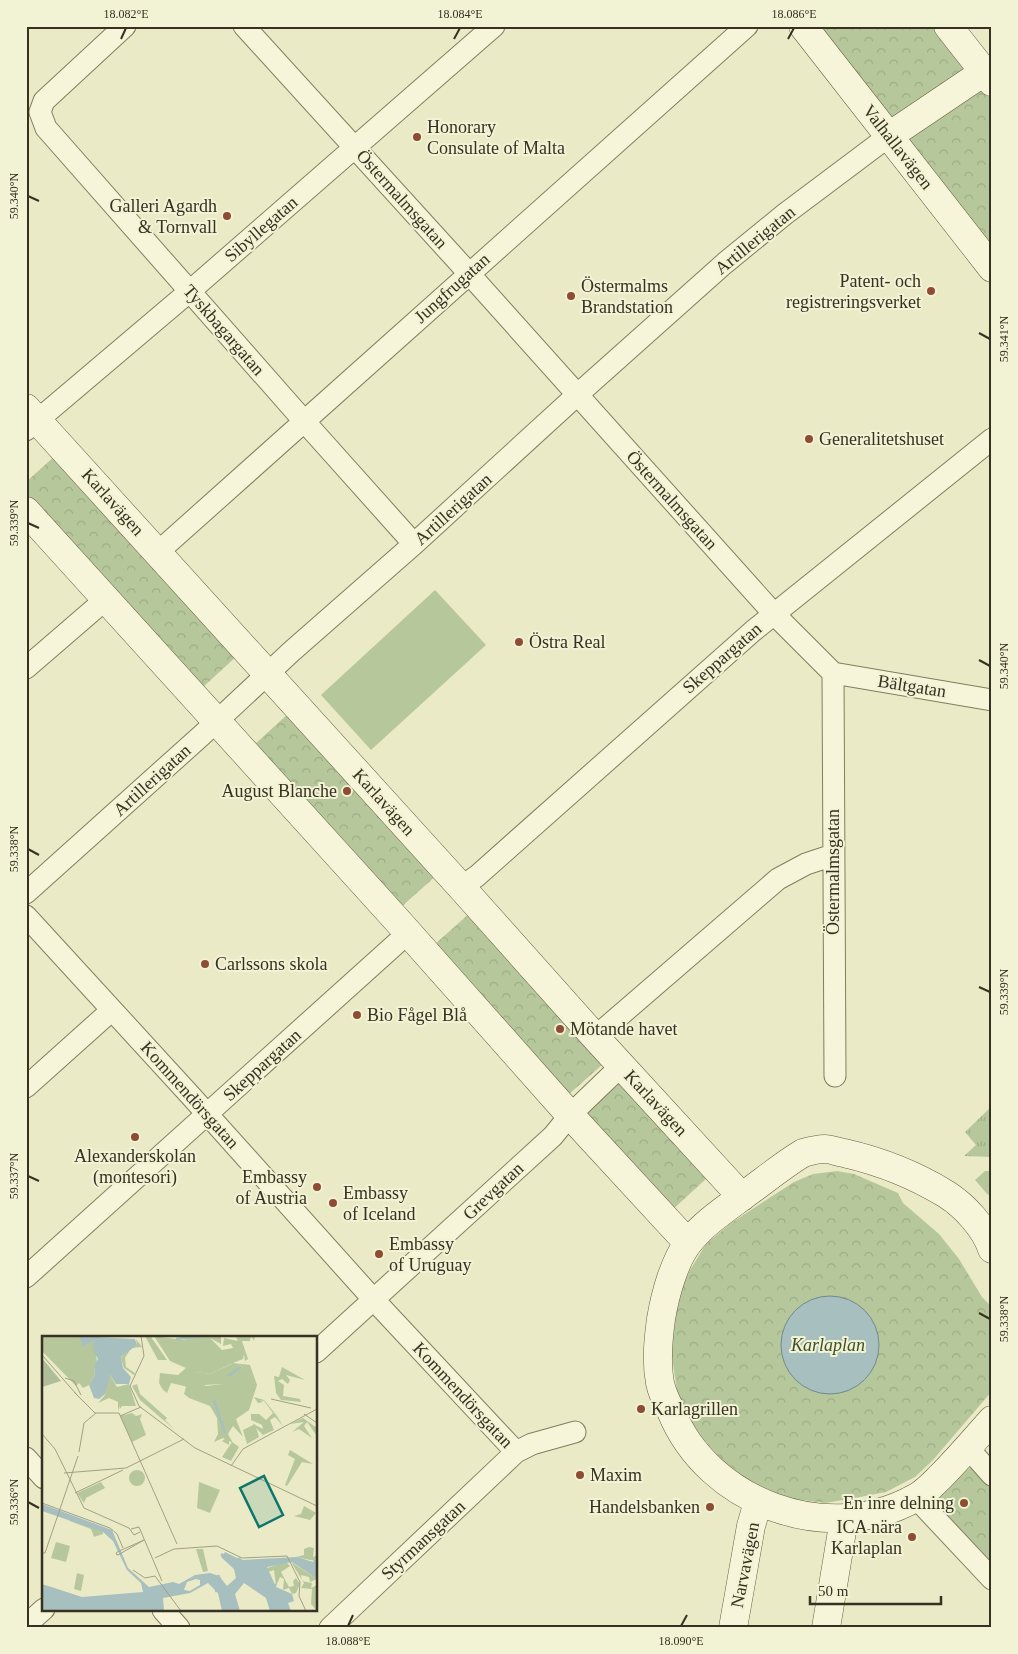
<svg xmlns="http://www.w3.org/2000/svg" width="1018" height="1654" viewBox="0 0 1018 1654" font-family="'Times New Roman',serif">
<defs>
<pattern id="grass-tufts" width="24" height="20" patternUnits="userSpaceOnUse" patternTransform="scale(1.25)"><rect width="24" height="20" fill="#b6c89b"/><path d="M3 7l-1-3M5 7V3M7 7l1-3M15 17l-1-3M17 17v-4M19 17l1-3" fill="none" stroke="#9dac85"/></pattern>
<pattern id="park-crowns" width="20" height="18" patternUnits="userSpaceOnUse" patternTransform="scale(1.25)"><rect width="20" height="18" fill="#b6c89b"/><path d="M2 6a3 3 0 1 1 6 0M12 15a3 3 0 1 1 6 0" fill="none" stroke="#9dac85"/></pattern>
</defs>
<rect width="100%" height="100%" fill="#eaeac7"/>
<!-- grass -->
<path fill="url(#grass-tufts)" d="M992,1106V1157L964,1156L976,1145L965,1132Z
M985,1171H992V1192L988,1195L975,1180Z"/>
<!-- park -->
<path fill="url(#park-crowns)" d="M817,26H935L992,99V248Z
M57,454L239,654L202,688L26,495V482Z
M290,712L438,874L400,908L253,746Z
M471,912L604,1063L567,1096L434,945Z
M621,1082L707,1178L671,1211L585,1114Z
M837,1171L854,1174L898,1193L903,1203L939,1234L959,1259L982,1297L992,1307V1391L933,1460L915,1477L886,1492L855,1498L825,1503L795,1499L769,1491L743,1476L721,1459L703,1438L689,1418L677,1391L671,1350L678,1295L690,1270L706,1244L731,1223L794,1182L813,1174Z
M970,1468H974L992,1485V1565L940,1507C935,1491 955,1479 967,1469Z"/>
<!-- garden -->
<path fill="#b6c89b" d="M435,590L486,645L371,750L321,695Z"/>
<!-- water -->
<path fill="#a7bfbe" stroke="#6f8b8c" d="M781 1345a49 49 0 1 1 98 0a49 49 0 1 1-98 0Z"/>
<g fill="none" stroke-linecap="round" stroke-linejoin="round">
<defs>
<path id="street" d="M125,26L44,101L40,112L46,128L304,421L414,544
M244,26L455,258L774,614L833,673L835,1076
M26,430L190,291L494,26
M158,552L747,26
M26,668L106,599
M833,673L992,700
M461,887L477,876L753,631L992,439
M26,893L202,735L292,651L414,544L577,395L725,263L785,214L889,136
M26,916L190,1095L374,1300L516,1452
M595,1037L778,879L806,864L833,855
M26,1087L112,1010
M26,1277L408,933
M316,1352L553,1136L570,1115L621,1066
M968,1448L992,1475
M26,1458L44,1478
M916,1498L992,1579
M163,1610L179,1628
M26,1625L44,1609
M330,1628L516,1452L532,1444L575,1432"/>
<path id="secondary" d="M803,26L992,268
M948,26L992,82
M889,136L984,72
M26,408L461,887L595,1037L742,1197
M26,511L396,919L570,1115L688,1243
M992,1249C985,1228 965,1206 946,1194C915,1175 879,1161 844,1153C837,1152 831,1149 825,1149C817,1149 810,1151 803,1153C783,1165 765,1180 747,1193C727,1208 705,1222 689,1242C674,1261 665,1295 661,1319C658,1341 656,1362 660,1383C662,1393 667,1403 671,1411C708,1503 828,1547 915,1498C925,1493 933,1484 941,1476C959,1458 975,1439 992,1420
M733,1628L751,1526L758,1502
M826,1628L844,1519"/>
</defs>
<!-- street casing -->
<use href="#street" stroke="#847d5e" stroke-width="23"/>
<!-- secondary casing -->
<use href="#secondary" stroke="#665e41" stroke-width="29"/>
<!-- street -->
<use href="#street" stroke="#f6f5d9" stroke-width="21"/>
<!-- secondary -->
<use href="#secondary" stroke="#f6f5d9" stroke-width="28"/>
</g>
<!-- ticks -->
<path fill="none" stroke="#363120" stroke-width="2" d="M121,39L126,28M454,39L460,28M788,39L794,28M28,196L39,201M979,333L990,339M28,523L39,528M979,660L990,666M28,849L39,855M979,987L990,992M28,1176L39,1181M979,1313L990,1319M28,1502L39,1508M348,1626L353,1615M681,1626L687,1615"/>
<!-- markers -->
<g fill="#8e4c33" stroke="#f2f2d5" stroke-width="2">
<circle cx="417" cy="137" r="5"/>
<circle cx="227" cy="216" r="5"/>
<circle cx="931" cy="291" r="5"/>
<circle cx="571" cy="296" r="5"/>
<circle cx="809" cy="439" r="5"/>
<circle cx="519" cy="642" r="5"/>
<circle cx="347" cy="791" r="5"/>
<circle cx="205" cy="964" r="5"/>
<circle cx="357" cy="1015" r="5"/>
<circle cx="560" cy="1029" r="5"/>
<circle cx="135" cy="1137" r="5"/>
<circle cx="317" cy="1187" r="5"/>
<circle cx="333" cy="1203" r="5"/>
<circle cx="379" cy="1254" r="5"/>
<circle cx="641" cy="1409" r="5"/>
<circle cx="580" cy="1475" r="5"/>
<circle cx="964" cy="1503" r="5"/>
<circle cx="710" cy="1507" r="5"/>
<circle cx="912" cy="1537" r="5"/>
</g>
<g text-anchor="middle" stroke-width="4" stroke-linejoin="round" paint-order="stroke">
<!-- poi labels -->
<g font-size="18" fill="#363120" stroke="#f2f2d5" text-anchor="start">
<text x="427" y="133">Honorary<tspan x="427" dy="21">Consulate of Malta</tspan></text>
<text x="217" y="212" text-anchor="end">Galleri Agardh<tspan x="217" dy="21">&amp; Tornvall</tspan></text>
<text x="921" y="287" text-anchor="end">Patent- och<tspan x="921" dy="21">registreringsverket</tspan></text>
<text x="581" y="292">Östermalms<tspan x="581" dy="21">Brandstation</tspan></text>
<text x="819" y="445">Generalitetshuset</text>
<text x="529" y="648">Östra Real</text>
<text x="337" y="797" text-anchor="end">August Blanche</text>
<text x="215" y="970">Carlssons skola</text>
<text x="367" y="1021">Bio Fågel Blå</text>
<text x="570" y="1035">Mötande havet</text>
<text x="135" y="1162" text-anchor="middle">Alexanderskolan<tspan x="135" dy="21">(montesori)</tspan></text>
<text x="307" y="1183" text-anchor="end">Embassy<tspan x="307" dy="21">of Austria</tspan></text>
<text x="343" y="1199">Embassy<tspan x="343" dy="21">of Iceland</tspan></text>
<text x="389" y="1250">Embassy<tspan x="389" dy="21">of Uruguay</tspan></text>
<text x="651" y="1415">Karlagrillen</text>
<text x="590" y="1481">Maxim</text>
<text x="954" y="1509" text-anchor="end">En inre delning</text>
<text x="700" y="1513" text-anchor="end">Handelsbanken</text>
<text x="902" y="1533" text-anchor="end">ICA nära<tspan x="902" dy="21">Karlaplan</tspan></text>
</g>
<!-- street labels -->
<g font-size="18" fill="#363120" stroke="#f2f2d5">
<text transform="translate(898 147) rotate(52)" y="6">Valhallavägen</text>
<text transform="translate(402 199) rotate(48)" y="6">Östermalmsgatan</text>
<text transform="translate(261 229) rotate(-41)" y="6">Sibyllegatan</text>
<text transform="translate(755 240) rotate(-39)" y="6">Artillerigatan</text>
<text transform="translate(452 288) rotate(-42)" y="6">Jungfrugatan</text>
<text transform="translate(224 330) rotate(49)" y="6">Tyskbagargatan</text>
<text transform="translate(672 500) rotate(48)" y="6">Östermalmsgatan</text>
<text transform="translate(113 502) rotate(48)" y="6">Karlavägen</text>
<text transform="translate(453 509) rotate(-42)" y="6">Artillerigatan</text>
<text transform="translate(722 658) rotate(-41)" y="6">Skeppargatan</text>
<text transform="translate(912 686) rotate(9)" y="6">Bältgatan</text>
<text transform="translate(152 780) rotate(-42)" y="6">Artillerigatan</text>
<text transform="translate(384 802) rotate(48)" y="6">Karlavägen</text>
<text transform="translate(833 872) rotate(-90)" y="6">Östermalmsgatan</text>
<text transform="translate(262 1065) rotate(-42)" y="6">Skeppargatan</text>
<text transform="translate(190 1095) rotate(48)" y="6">Kommendörsgatan</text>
<text transform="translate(656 1103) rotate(47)" y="6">Karlavägen</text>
<text transform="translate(493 1191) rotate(-43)" y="6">Grevgatan</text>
<text transform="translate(463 1395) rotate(47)" y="6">Kommendörsgatan</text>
<text transform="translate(423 1540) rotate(-43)" y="6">Styrmansgatan</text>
<text transform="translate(745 1565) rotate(-79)" y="6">Narvavägen</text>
</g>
<!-- park labels -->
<g font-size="18" font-style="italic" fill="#3b5028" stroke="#f2f2d5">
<text x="828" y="1351">Karlaplan</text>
</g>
</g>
<!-- overview -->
<g transform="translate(42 1336)">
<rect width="275" height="275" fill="#eaeac7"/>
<path d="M240,31L263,44L244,39L248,44L246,48L240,43L236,45L242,49L241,60L258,63L259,66L239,64L234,57L232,40L237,41ZM212,61L222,64L235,80L241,90L233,81L228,84L232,94L221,99L215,93L211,88L221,93L220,89L209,84V78H217L224,84L231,77L222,65L218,64L221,66L216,67Z" fill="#b6c89b"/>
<path d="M103,0L109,1L125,24H116ZM112,0L141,4L157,0L179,1V8L168,2L180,14L191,12L189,8L181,10L182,2L196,5L193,0L196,2V0H213L212,5L209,0L208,5H200L206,23L203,25L202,18L201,23L191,27L208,29L215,49L207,74L194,83L201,101L191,90L186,98L191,107L187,105V109L180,105L183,103L181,102L172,106L176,98L175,82L168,70L147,62L142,58L144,51L142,50L129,47L125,57L121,54L117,47L118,37L136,39L144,32L128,25ZM189,28H197L201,32L181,48L164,50L153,42L154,36L168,38ZM261,82L275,92V100L265,86L262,90L270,102L257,93L250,96L262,86L248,88Z" fill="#b6c89b" fill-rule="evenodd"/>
<path d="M190,28H197L201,32L182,48L161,49L146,39L155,36L168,38Z" fill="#b6c89b"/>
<path d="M0,22L19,45L0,51Z" fill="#afbd9a"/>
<path d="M0,0H36L44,10L52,2L55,26L64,25L65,36L60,38L52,31L53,39L47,49L41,52L37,47L34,50L0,15ZM94,3L100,11L89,12L83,22L84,31L93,37L92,39L82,32L79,22L88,12L95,9ZM68,39L75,51L87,48L94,70H80L78,73V70L76,75V66L67,62L56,67L63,59L64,42ZM95,48L98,58L125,82L123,84L133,94L98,64L90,50ZM90,77L94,80L100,78L98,83L104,99L90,106L78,80ZM248,114L271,128L260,126L245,150L243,149L253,123L246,119ZM87 142a8 8 0 1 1 16 0a8 8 0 1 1-16 0ZM59,146L63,152L44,162L42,167L35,157ZM157,146L178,154L168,177L155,172ZM262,170L274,177L268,184L252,180L259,178ZM25,184L48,189L61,196V198L52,201L49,193ZM14,206L28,210L24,226L9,222ZM267,211L272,212L271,221L275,219L273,225L254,221L262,219V213ZM154,213H161L166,235L161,236ZM244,226L248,230L239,236L247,251L252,250L251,245L254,242L258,248L254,257L250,258L247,252L241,254L242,243L238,241L234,250L232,234L226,236L225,232ZM249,226L275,243L268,246L267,241L259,239L260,245L270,247L269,252L275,249V275L269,268L270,253L259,252L262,247ZM35,237L42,239L39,255L32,253Z" fill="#b6c89b"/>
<path d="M213,88L217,101L205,108L201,94ZM190,106L197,111L189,125L180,121Z" fill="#b6c89b"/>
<path d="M36,0L93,3L95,9L79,21L81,32L89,41L87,48H74L68,39L63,58L57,63L52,62L47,49L53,39L52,31L56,23L51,14L52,4L42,11ZM0,168L70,194L86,232L107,251L131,246L137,248L153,239L168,237L177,240L185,250L194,242L192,233L179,221L183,216L199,224L255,221L271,226L275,221V243L250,226L225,231L234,251L250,258L252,265L246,267L249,275H228L224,262L202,247L193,258L198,275H180L176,257L166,247L148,257L121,262L122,275H0V248L40,261L101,256L99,247L85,234L71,205L61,196L0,175ZM154,243L158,244V249L148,255L142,254L145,246Z" fill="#a7bfbe" fill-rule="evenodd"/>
<path fill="none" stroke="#a7bfbe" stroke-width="2.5" d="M134,3L161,0M186,40L199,31M172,64L183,97M179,218L222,249H233L230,271M196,222L225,246L240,275M201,232L236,224L251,225L275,233M203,234L223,248L230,263M203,236L222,250L230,266M176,239L193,275M173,255L189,254L200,239L189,227M57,268L108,260V251M12,275L56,268L122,275M19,275L56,269"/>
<path fill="none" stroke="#a2a084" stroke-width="1" d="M99,0L102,20L88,50L97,70L153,112L275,170M0,19L35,59M23,42L32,45L39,59M32,56L53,77H77M229,63L269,72M77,77L135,208M262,78L275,87M78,80L99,71M42,87L54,77M0,98L13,113L42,172L87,192L92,199L98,196M37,116L42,87M189,130L201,113L275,73M22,137L84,132L142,103M33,157L81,134M0,167L68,192L75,198L81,212M89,193L97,191L120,245M102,204L76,219L74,218L75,216ZM0,217H3L36,120M113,222L132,213L175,210L200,222L245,220L258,246L257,260L264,275M91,234L103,242L113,240L139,275"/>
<path fill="#0f766e" fill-opacity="0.15" stroke="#0f766e" stroke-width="2.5" d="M222,140L241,179L217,191L198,152Z"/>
<rect width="275" height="275" fill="none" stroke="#363120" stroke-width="2.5"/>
</g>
<!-- border -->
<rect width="1018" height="1654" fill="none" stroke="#f2f2d5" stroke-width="55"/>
<!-- scale -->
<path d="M810 1596v8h131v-8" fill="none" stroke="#363120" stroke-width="2.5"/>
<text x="818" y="1596" font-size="15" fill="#363120" stroke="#f2f2d5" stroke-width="4" paint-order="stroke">50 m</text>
<rect x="28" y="28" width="962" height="1598" fill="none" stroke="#363120" stroke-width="2"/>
<g font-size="12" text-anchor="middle" fill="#363120">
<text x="126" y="18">18.082°E</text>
<text x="460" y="18">18.084°E</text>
<text x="794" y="18">18.086°E</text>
<text transform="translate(14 196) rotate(-90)" y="4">59.340°N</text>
<text transform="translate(1004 339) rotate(-90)" y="4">59.341°N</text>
<text transform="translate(14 523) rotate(-90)" y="4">59.339°N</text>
<text transform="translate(1004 666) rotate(-90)" y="4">59.340°N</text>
<text transform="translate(14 849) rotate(-90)" y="4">59.338°N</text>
<text transform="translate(1004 992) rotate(-90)" y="4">59.339°N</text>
<text transform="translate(14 1176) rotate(-90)" y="4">59.337°N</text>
<text transform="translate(1004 1319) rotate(-90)" y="4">59.338°N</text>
<text transform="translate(14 1502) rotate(-90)" y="4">59.336°N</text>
<text x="348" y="1645">18.088°E</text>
<text x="681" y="1645">18.090°E</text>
</g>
</svg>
